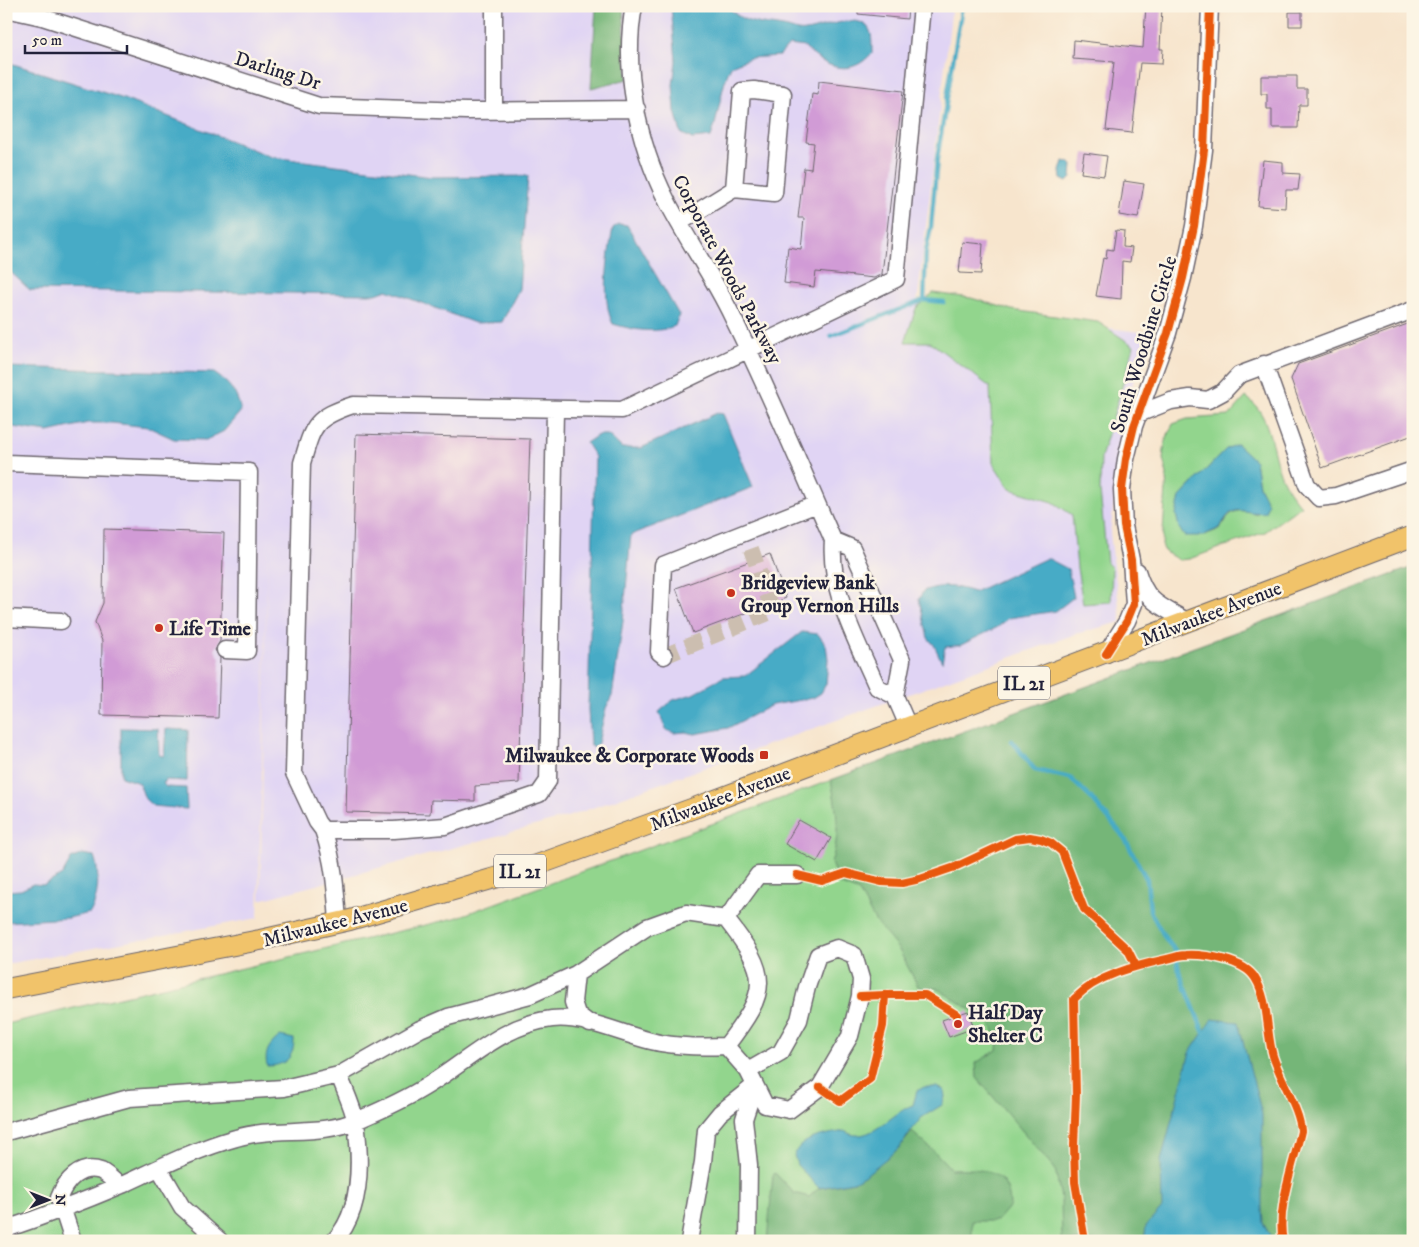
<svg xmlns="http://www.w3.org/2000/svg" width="1419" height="1247" viewBox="0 0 1419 1247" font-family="'IM FELL DW Pica',serif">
<rect width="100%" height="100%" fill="#fcf5e5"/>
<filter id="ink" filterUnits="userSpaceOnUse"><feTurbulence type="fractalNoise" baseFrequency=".02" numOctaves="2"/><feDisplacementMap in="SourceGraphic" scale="10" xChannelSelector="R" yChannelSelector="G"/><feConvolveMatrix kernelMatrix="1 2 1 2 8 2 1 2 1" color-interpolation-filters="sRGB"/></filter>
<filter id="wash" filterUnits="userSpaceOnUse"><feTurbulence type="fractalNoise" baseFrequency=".0096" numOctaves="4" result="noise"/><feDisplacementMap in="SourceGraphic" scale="20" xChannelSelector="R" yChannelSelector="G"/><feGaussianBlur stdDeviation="1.12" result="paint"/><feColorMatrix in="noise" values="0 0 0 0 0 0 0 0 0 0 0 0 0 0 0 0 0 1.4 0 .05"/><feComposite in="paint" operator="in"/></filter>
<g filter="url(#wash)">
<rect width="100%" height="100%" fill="#f7e5cd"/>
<!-- built -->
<path fill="#e0d4f4" d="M6,6H952L917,303L1147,333L1128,400L1110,533L1121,622L1076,634L567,817L260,900L268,541L258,918L6,964Z"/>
<!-- green -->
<path fill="#92d58d" stroke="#5a7c64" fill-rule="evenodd" d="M933,293L971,298L1012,310L1098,322L1134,346L1101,458L1100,491L1107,563L1112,568L1111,602L1083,604L1077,568L1072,515L1053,502L1010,489L993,463L990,387L930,342H905L916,308Z
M1246,397C1274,416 1270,457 1285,484C1289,492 1295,499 1301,506L1265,532L1189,559L1179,560L1165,552L1162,545L1167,474L1163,459L1165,441L1173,424L1187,419L1229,416ZM1226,449L1255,461L1259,486L1268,504L1256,514C1238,506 1228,512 1220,529L1202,536L1180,497Z
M1413,567V1241H6V1024L455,918Z"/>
<!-- forest -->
<path fill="#75b678" stroke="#4c6c5a" d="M596,6H623L628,79L591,88Z
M1413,567V1241H1062L1061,1198L1055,1169L977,1078L976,1063L997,1050L998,1039L991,1025L973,1011L936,988H919L899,950L875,921L859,892L839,884L831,863C841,832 837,812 831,780Z
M912,1132L935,1152L951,1169C980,1168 1010,1169 1010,1206L997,1221H972V1234L966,1241H767L773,1175L775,1173L794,1193L809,1197L819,1188L854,1182L898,1149Z"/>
<!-- water -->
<path fill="#46abc6" stroke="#346680" d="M671,6H728C742,25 762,23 783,27C791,28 798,33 806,31C822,29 865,8 871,34C872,40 872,47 872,53C851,78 824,68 805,47L789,45L779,56L750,58L731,66C720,89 720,112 711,137L692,139L681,133L675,111L673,85L676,61Z
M10,63L121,98L272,157L432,177L528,176L519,289L502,322L475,323L387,290L376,294L30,290L6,268V88Z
M1063,161L1069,162L1072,165L1071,178L1067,182L1061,179L1060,171Z
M618,224L627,225L679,315L675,326C654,334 634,330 613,324C601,301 608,254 613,228Z
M6,367L214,373C229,383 237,392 241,411L224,431L206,440L174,439L148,427L112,423H88L48,432L6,426Z
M717,413L723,414L753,487L631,535L623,621L612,696L606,708L598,743L594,748L590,745L588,709L595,457L586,443L598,435H608L622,448H641Z
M1237,444L1255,461L1259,486L1268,504L1265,512C1243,516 1234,499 1220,528L1202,536H1184L1179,528L1176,514L1180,497L1226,449Z
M1047,558L1068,569L1074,597L1056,611L1009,618L998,627L961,645L945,647L942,662L934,645L928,638L919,599L923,591C941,584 956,586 974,592Z
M802,632L818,634L826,645L828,659L826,684L821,693L813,698L772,705L728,728L695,734L686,732L674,733L666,730L659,712L673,700L693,694L723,677L745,676Z
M121,728L158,729L159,755L164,756L166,729L188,730L187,781L166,780L163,783L166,787L186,788L187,809L153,806L145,799L139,783L121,777Z
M82,854L94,856C100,872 99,898 90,913L68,918L6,922V891L21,890L33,884L44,885L62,875L71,859Z
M1212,1019L1238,1022L1262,1114V1207L1263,1223L1271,1237L1270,1241H1144L1146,1226L1162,1208L1161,1161L1176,1103L1190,1052Z
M280,1036L294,1039C294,1058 285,1066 267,1066C264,1052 269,1045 280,1036Z
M924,1087H937L944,1090L945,1097L942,1105L921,1118L898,1149L867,1174L854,1182L819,1188L797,1165L794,1155C802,1136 827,1135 844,1131C869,1147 891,1112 913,1105L917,1091Z"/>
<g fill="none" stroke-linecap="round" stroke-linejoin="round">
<!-- stream -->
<path stroke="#46abc6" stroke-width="4.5" d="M924,300L926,251L931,227L937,159L962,6
M831,336L924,300L944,302
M1012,741L1035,770L1070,778L1091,798L1124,837L1147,880L1150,911L1167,941L1175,950L1179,971L1205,1036"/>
</g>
<g id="blocks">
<!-- building -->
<path fill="#d19bd6" d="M858,6H908L907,19L858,14Z
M1146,6H1162L1160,49H1163L1162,64L1140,63L1132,133L1106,130L1114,62L1073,59L1074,40L1143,48Z
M1289,12H1302V26H1289Z
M1261,76H1297V89H1307V105H1299L1298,128H1272V109H1267V94H1261Z
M819,81L903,91L882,274L874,278L816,272L814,287L784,283L788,247L801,249L804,218H798L804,168L811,169L814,143L806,142L812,94L818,95Z
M1084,153L1107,156L1104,176L1081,173Z
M1263,160L1283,162V173L1300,174L1298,190H1286L1285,208L1258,206Z
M1124,181L1144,184L1138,218L1119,215Z
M1116,230L1124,231L1123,247L1132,248L1130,262L1122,261L1121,299L1096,296L1103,258L1106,259L1107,249L1113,250Z
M962,242L983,244L981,274L959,273Z
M1413,322V435L1322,468L1291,379L1298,364Z
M356,434L530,439L519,783L475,786V801L431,800L430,814L346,812Z
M104,529L224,533L220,641L215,650L220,658L218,718L101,715L102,641L95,622L103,603Z
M770,554L786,598L693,633L676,588Z
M799,820L831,838L817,862L785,844Z
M968,1011L974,1028L949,1037L942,1020Z"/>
</g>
</g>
<g filter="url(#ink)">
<use href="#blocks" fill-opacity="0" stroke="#6d666e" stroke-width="1"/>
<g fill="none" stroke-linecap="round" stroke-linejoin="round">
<!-- minor-tunnel -->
<path stroke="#ccbeb0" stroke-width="16" stroke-dasharray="16 8" stroke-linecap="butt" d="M664,656L773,611L745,532"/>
<defs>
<path id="minor" d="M494,6V110
M634,6C622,69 638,144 667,201C687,240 713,276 732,316C768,389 800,465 833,540
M6,9L42,17L319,106L466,111L637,109
M679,223L734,189L742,91L754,90L783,94L774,193L734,189
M1264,364L1307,485L1319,498L1336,496L1413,470
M555,410L548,781L539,794L445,826L394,830H323L317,822L294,773L302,463C313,425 314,418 353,405L622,410L896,279L922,6
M1138,414L1171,401L1190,398L1208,400L1223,392L1239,375L1413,310
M6,463L249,472L247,651L225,650
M1137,571C1147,604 1160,605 1188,622
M6,618L61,621
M1106,654L1127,621L1134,604L1131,560L1124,526L1122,489L1126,459L1134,426L1168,333L1183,278L1194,226L1204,150L1210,6
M664,656L659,652L663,565L817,504
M895,696L877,687C857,641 829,592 833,540L852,548L902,660L895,696L908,726
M323,830C334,860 336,891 338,923
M726,919L758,875H797
M576,974L573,1002L577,1014L590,1024
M726,1046L748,1071L765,1105L789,1110L820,1087L850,1036L860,996L861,979L854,955L837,948L818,955L807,987L799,1020L781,1052L748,1071
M6,1132L129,1098L284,1088L339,1075L420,1029L448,1017L530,995L576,974L647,927L686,913L726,919C770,975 770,989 726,1046C704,1047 682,1047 660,1043C627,1037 586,1015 552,1019C504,1024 469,1060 430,1084C408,1098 382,1110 358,1120C320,1137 275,1126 236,1138C196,1149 159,1168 122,1185C84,1201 45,1216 6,1229
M159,1168L182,1207L220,1241
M73,1241L59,1198C65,1181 80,1164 101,1171C107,1174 114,1181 120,1186
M334,1241C362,1212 361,1160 356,1123C353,1107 345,1091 339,1075
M689,1241L703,1162L706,1130L720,1113L754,1086
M748,1241L749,1165L744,1119L754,1088"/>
<path id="major" d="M6,989L260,940L350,920L526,869L697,807L1413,536"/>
</defs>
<!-- minor casing -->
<use href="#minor" stroke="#6d666e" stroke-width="19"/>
<!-- major casing -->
<use href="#major" stroke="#6d666e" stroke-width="22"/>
<!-- minor -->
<use href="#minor" stroke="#fff" stroke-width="16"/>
<!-- major -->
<use href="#major" stroke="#f1c36a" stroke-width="20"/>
<defs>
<path id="cycleway" d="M1106,654L1127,621L1134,604L1131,560L1124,526L1122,489L1126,459L1134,426L1168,333L1183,278L1194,226L1204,150L1210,6
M797,875L822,881L846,873L882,882L902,883L920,879L955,867L1015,839L1030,837L1041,839L1051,843L1062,852L1084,909L1128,950L1136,966
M885,995H925L957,1015
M820,1087L840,1101L870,1079L883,1026L885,995L860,996
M1085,1241L1075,1182L1074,1146L1076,1095L1074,999C1097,975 1135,966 1167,959C1173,958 1179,955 1185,955C1205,954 1244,960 1255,978C1269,1000 1266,1032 1273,1056C1280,1079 1300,1110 1301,1131C1294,1163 1276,1209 1283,1241"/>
</defs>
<!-- cycleway casing -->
<use href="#cycleway" stroke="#fcf5e5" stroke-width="11"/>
<!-- cycleway -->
<use href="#cycleway" stroke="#e8590c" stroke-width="8"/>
</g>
</g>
<!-- markers -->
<g fill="#c8321e" stroke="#fcf5e5" stroke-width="2">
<circle cx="731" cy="593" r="5"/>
<circle cx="159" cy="628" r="5"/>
<rect x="759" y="750" width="10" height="10" rx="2.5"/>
<circle cx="958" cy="1024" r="5"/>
</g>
<g text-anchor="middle" stroke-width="5" stroke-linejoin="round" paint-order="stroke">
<!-- shield labels -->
<g fill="#fcf5e5" stroke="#63616e" stroke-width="1">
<rect x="998" y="666.5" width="52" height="33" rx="4"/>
<rect x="494" y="854.5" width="52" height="33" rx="4"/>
</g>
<g font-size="19" font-weight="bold" fill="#22223b">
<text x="1024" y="690">IL 21</text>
<text x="520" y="878">IL 21</text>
</g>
<!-- street labels -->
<g font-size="20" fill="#22223b" stroke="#fcf5e5">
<text transform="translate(278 70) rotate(17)" y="7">Darling Dr</text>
<text transform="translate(728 269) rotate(62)" y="7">Corporate Woods Parkway</text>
<text transform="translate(1143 344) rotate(-73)" y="7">South Woodbine Circle</text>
<text transform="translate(1211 613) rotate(-21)" y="7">Milwaukee Avenue</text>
<text transform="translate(720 798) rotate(-21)" y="7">Milwaukee Avenue</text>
<text transform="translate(335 922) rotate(-14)" y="7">Milwaukee Avenue</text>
</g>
<!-- poi labels -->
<g font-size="20" font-weight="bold" fill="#22223b" stroke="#fcf5e5" text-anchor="start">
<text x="741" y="589">Bridgeview Bank<tspan x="741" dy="23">Group Vernon Hills</tspan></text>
<text x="169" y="635">Life Time</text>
<text x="754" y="762" text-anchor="end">Milwaukee &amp; Corporate Woods</text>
<text x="968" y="1019">Half Day<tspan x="968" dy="23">Shelter C</tspan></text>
</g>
</g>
<!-- margin -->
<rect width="1419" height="1247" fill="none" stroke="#fcf5e5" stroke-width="25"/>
<!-- north arrow -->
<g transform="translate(48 1200) rotate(90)" stroke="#fcf5e5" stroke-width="4" paint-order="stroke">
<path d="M0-4L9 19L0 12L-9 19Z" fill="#22223b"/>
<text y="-8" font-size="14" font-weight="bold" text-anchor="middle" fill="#22223b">N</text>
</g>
<!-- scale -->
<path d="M25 45v8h102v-8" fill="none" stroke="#22223b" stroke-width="2.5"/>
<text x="32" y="45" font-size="15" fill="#22223b" stroke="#fcf5e5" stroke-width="4" paint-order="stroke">50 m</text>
</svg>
